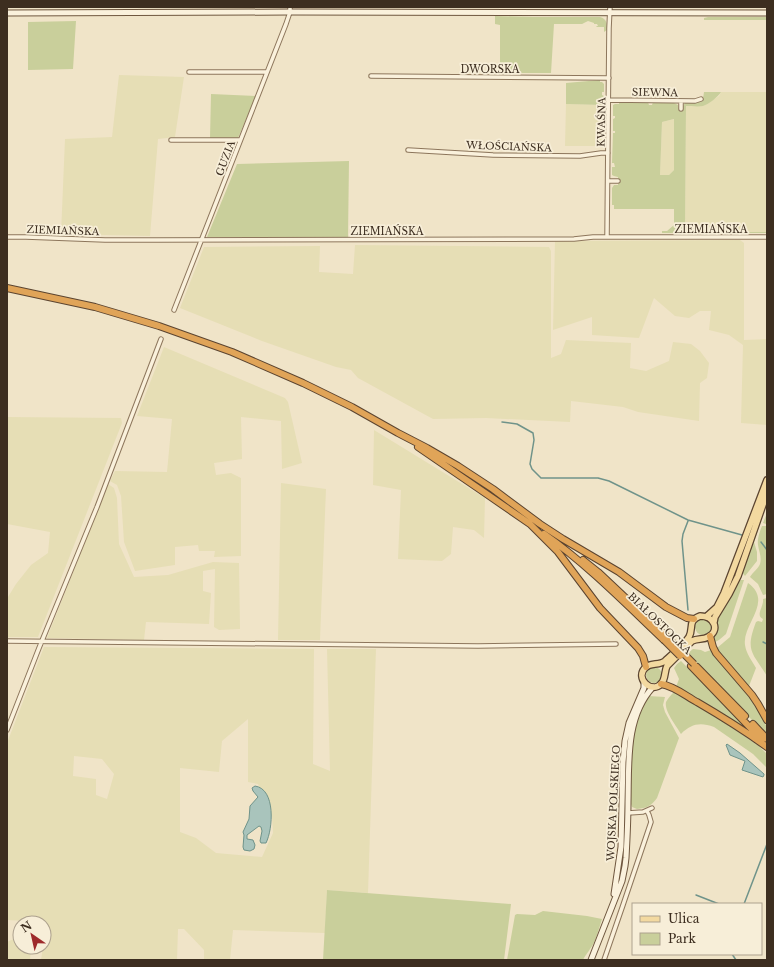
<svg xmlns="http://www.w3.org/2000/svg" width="774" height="967" viewBox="0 0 774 967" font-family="'Libre Baskerville',serif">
<rect width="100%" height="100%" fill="#f0e4c8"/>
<!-- farmland -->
<path fill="#e6deb5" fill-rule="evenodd" d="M119,75L184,77L175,137L158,139L150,236L61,234L65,139L112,137Z
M721,92H767V232H685L686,106H702L705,105L719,96Z
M566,104L602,105V146H565Z
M675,119L674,170L669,175H660L662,122Z
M740,240L744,243V340L767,339V425L741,423L743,345L729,335L709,330L711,311H700L689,318L675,316L654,298L639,338L592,335V317L553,330L555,241Z
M355,245L549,247L551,251V358L561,354L566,340L631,343L630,368L646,371L669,361L673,342L691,344L700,351L709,363L707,378L700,383L699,421L638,412L623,407L571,401L570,422L486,418L433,419L358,378L351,370L336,367L262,341L180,308L204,247L320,246L319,272L353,274Z
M164,347L285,398L288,402L302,463L282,469L281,421L241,417L242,459L214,463L216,475L231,473L241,478V556L214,557L215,551H199L198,545L175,547V565L135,571L124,542L121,496L117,485L110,481L115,471L167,472L172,419L137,416Z
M7,417L121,418L122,423L38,637H7V597H8L16,584L31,565L48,553L50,532L7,524Z
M374,430L485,498L484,538L474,530L453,527L451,554L442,561L398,559L401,490L373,485Z
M281,483L326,489L320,640H278Z
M108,484L114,488L117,498L119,544L134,577L168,575L213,562L239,563L240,629L219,630L214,627L215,569L203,571V591L211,593L209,624L146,622L144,640L47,638Z
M44,647L314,649L313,764L330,771L327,649H376L368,893L327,890L325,933L233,930L230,960H204V950L184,929H178L177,960H39H41L43,947H44V938L46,922L7,920V743ZM248,719V782L258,784L272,817L273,833L262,857L216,853L196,838L180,832V768L219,772L222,741ZM74,756L102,759L114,774L107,799L96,795V779L73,776Z
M18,937H20V947H31L30,960H7V942Z"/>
<!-- green -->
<path fill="#c9cf9b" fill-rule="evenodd" d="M495,16L533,17H600C607,19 607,23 607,30L604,32V27H597L596,26H598L597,24H594V23L588,21L582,24H554L551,73H500V25L495,24Z
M708,17H767V20H704V18Z
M76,21L73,69L28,70V22Z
M600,80V82H602L604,84V92H602V95L604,96V119H602V105L566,104V83Z
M704,92H721C718,97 709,104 703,106C698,107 691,106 686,106L685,232H767V233H682L681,232V227L679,226L677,233H662V231H667L674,225V209H614V205H612V188L614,185H618V177L614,176L612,175V167H615L614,163H612L613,133H615V131H613V119L615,118V116H613V105L615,104H619V102H648L649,105H652L653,102L674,103L678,105L679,109H683V106L685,103C695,102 703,106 704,92ZM674,119V170L669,175H660L662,122Z
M211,94L256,96L238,138H210Z
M349,161L348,237H207L237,164Z
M767,513V594L763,595L758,584L750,577C753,572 758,569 760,564C762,557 759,552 758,545C757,539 760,531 762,526H766V524L763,523Z
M760,524L754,542L757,552V561L745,576L741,571L758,525Z
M741,580H744L726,634L719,640L713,643L714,636L717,630V619L737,581Z
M748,583C774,602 742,624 745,645C746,653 752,661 756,668L749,686L722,656L717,648L730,637Z
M767,598V676C752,652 745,651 756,622L758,621L762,622L763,619C755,615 764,607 763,599Z
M695 627a8 8 0 1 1 16 0a8 8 0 1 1-16 0Z
M693,649L701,650L705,652L711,650L747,693L759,712L767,727V736L688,653Z
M681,661L752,733L739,724L676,687L679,679L674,668L677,664Z
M646 675a8 8 0 1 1 16 0a8 8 0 1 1-16 0Z
M674,692L722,721L759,746L767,754V768L753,754L714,727C700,722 691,724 681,734C677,727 664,711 666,702C668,698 671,695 674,692Z
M648,696L665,697L663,705L665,712L679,738L657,798C651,806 647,808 637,809L632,807L630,801L631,739L639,713Z
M327,890L511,904L504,960H323Z
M543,911L587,916L602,919C599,928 596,942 590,949C587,954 586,954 583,960H507L515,915L517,914L535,915Z"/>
<!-- water -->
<path fill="#a9c4bc" stroke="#6f938a" d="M727,744L740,753L764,774V775L763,777L742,770L745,761L730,755L726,745Z
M255,786C276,789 273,829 266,843H261L260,841L262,831L261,827L259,826L247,835V839L253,840L255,845L254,849L250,851L244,850L243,847L244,835L243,832L249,819L250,806L258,797L253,791L252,788Z"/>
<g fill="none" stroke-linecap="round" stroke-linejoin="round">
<!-- stream -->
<path stroke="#6f938a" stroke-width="1.5" d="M502,422L517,424L533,433L534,440L530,464L532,469L541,478H598L609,481L688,520L742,535
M761,542L767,550
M688,610L682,541L683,534L688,521
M763,642L767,644
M696,895L719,904
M744,904L767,844
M732,954L736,960"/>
<defs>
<path id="street" d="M189,72H267
M371,76L609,78
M609,100L695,101L701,99
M681,109V101
M171,140H240
M408,150L493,155L580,156L601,153H608
M608,181H618
M7,237H26L105,240H157L574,239L593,237H767
M607,237L609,28L610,7
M174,310L286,24L290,12V7
M7,641L478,646L616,644
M7,730L39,648L97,507L161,339
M628,813L643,812L652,808
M604,960L623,905L651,822L649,815L647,811"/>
<path id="secondary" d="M7,13L290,12L767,13
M614,894L621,847L623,762L625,741L629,723L644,688V683
M591,960L622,881L625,866L626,858C627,840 628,821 628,802C629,764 625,717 653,687"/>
<path id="primary" d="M700,616C715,616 720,631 708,637C703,640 698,638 692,641L667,666C664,672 666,679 661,684C651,694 635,678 645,668C650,662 659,666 665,661C672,654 683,646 689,637C694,628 687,621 700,616Z
M707,616L717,607L724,593L767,480
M714,622L715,617L729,594L738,576L767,493"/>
<path id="highway" d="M7,288L95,307L159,326L232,352L303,383L352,407L398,433L427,448L458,466L493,489L540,524L563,539L619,572L666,607L687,618L694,619
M418,447L488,495L530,524L558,552L600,608L638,648L643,656L646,667
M544,534C587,564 626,604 664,640
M583,560L598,572L667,637
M710,636L713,647L716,653L752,695L758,704L767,720
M691,666L762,740
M697,667L745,716
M661,684C674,686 686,696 697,702C721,716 745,731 767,747
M753,724L767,739"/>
</defs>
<!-- street casing -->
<use href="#street" stroke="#8d765c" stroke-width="5.5"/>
<!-- secondary casing -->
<use href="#secondary" stroke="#6f573f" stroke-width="7"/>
<!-- primary casing -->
<use href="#primary" stroke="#5b4430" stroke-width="8"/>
<!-- highway casing -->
<use href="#highway" stroke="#5b4430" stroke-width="8"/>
<!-- street -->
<use href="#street" stroke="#faf1dc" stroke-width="3.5"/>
<!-- secondary -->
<use href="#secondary" stroke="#faf1dc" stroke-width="5"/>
<!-- primary -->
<use href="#primary" stroke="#f3d9a0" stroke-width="5.5"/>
<!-- highway -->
<use href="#highway" stroke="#e0a458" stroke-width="6"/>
<defs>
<path id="highway-bridge" d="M667,637L694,664
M664,640L680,656"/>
</defs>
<!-- highway-bridge casing -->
<use href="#highway-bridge" stroke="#5b4430" stroke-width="8" stroke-linecap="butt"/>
<!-- highway-bridge -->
<use href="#highway-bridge" stroke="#e0a458" stroke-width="6"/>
</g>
<g text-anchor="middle" stroke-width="3.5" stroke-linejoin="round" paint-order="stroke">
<!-- street labels -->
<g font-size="10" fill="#3d2e20" stroke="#f7eed8">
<text x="490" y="73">DWORSKA</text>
<text transform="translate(655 92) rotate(1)" y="4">SIEWNA</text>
<text transform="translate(601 122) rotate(-89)" y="4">KWAŚNA</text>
<text transform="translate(509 146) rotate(2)" y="4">WŁOŚCIAŃSKA</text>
<text transform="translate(225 158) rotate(-69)" y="4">GUZIA</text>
<text x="711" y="233">ZIEMIAŃSKA</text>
<text transform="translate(63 230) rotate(2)" y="4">ZIEMIAŃSKA</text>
<text x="387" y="235">ZIEMIAŃSKA</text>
<text transform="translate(660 623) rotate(44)" y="4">BIAŁOSTOCKA</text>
<text transform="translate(613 803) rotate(-87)" y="4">WOJSKA POLSKIEGO</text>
</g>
</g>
<!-- border -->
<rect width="774" height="967" fill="none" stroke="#3d2e20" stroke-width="16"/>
<!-- legend -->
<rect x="632" y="903" width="130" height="52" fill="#f7eed8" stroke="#ada18e"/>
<rect x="640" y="916" width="20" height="6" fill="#f3d9a0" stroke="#ada18e"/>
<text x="668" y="923" font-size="12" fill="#3d2e20">Ulica</text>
<rect x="640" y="933" width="20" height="12" fill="#c9cf9b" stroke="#ada18e"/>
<text x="668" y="943" font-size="12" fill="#3d2e20">Park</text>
<!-- north arrow -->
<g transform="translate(32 935) rotate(326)"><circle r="19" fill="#f7eed8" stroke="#ada18e"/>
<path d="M0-3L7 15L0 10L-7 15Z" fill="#9e2a2b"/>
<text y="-6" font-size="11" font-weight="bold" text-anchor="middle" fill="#3d2e20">N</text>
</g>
</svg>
